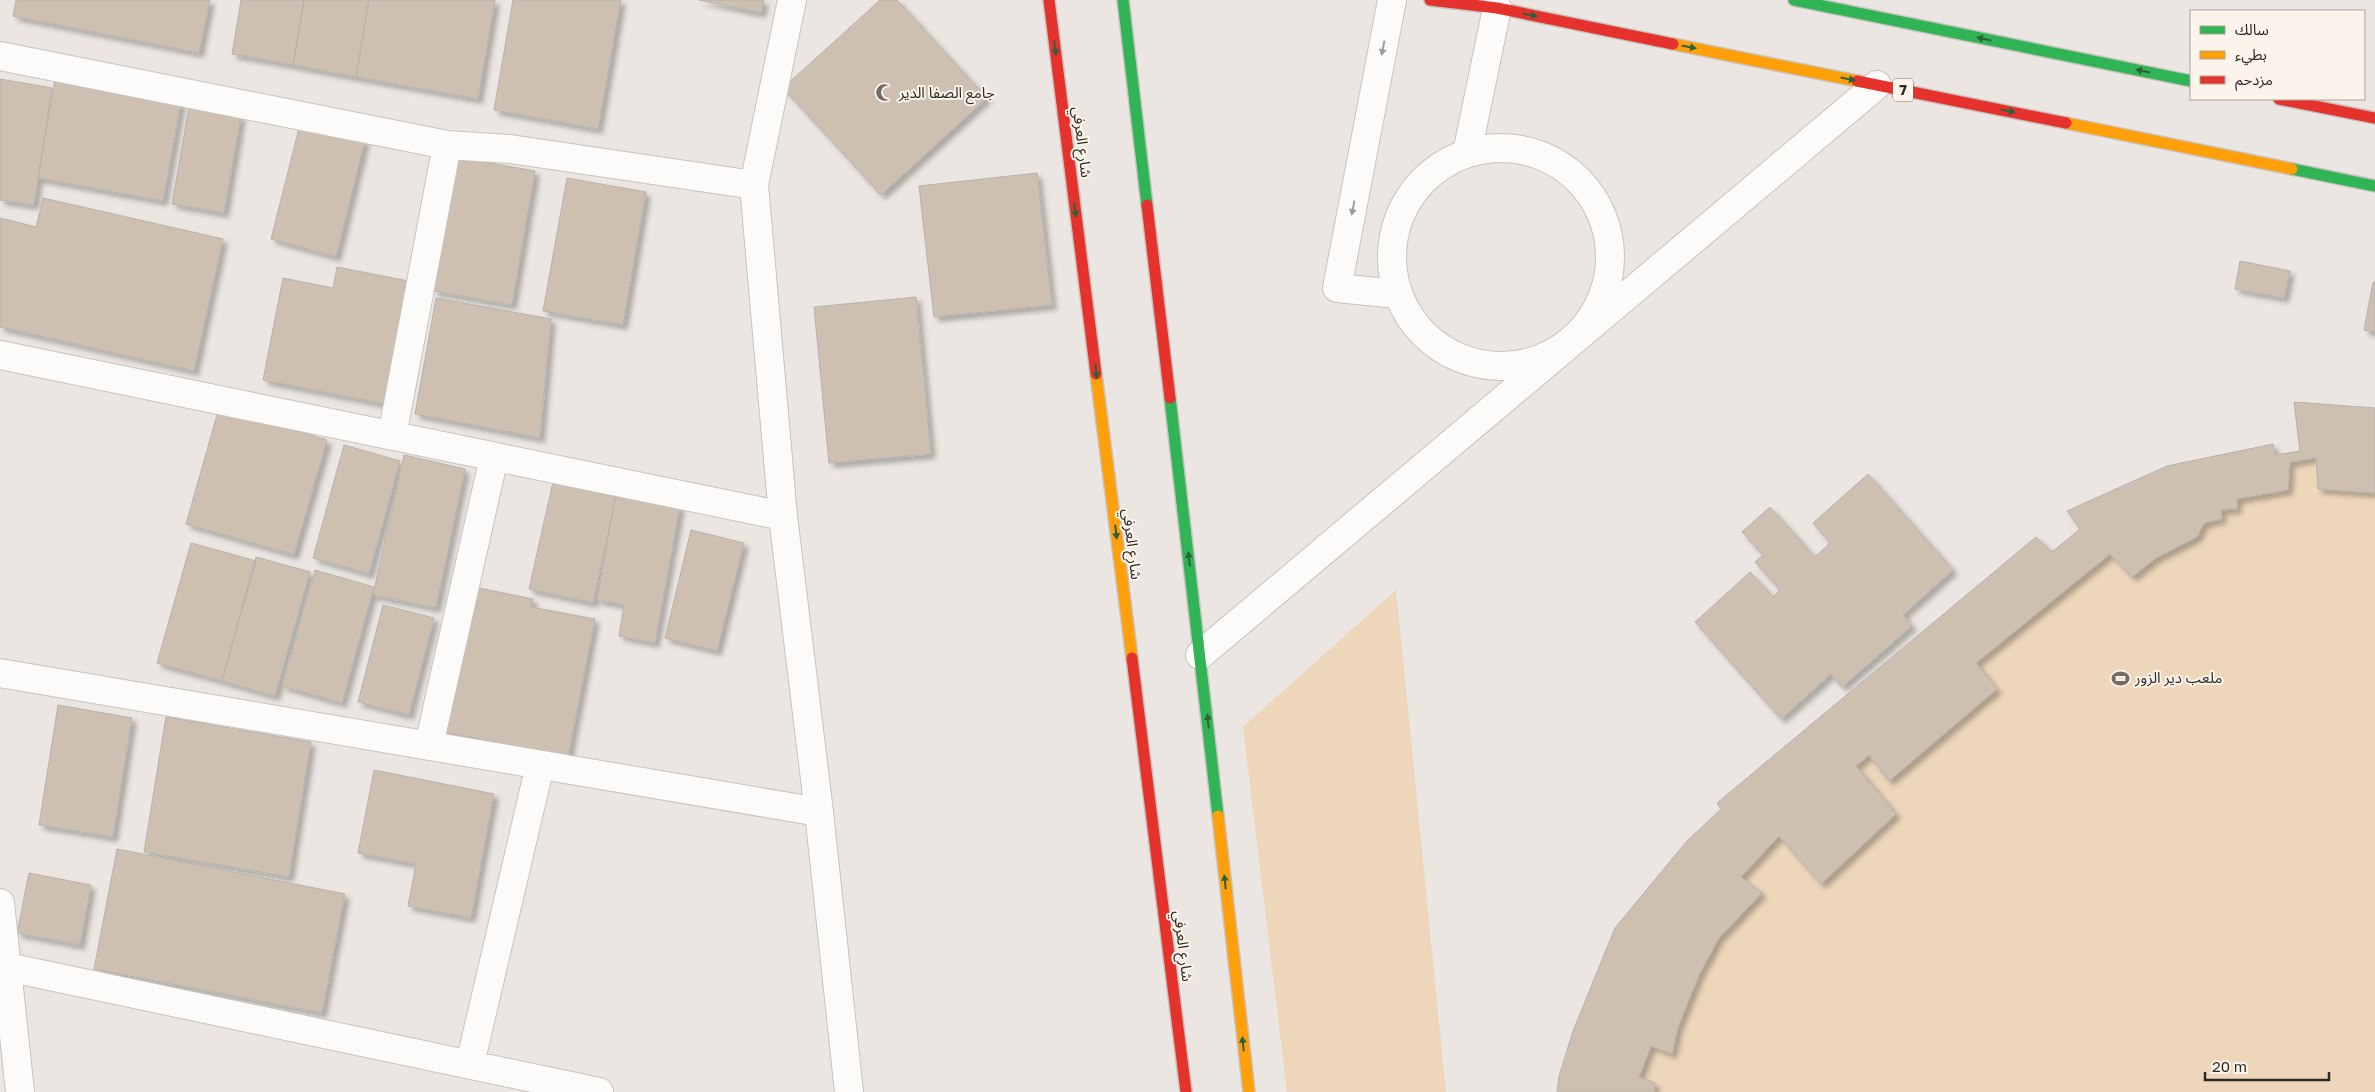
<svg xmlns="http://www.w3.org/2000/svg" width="2375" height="1092" viewBox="0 0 2375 1092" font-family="'Golos Text','Noto Sans Arabic',sans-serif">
<defs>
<filter id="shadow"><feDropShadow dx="4.5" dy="4.5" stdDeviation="2.5" flood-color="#0004"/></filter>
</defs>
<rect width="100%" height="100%" fill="#ebe6e1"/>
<!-- green -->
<path fill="#edd6ba" d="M2294,402L2375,408V1092H1557L1559,1076L1573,1031L1615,928L1686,842L1721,809L1717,803L2036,537L2052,552L2080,529L2067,511L2167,466L2273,444L2275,455L2299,451Z
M1396,590L1446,1092H1287L1243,727Z"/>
<!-- building -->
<path fill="#cdc0b1" stroke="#b6b2ae" filter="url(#shadow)" d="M16,0H210L199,53L13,16Z
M241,0H304L293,65L232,54Z
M304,0H369L356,77L293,65Z
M369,0H495L478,99L356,77Z
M513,0H621L598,129L494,110Z
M699,0H764L761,13Z
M880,0H897L987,98L881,195L783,88Z
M0,79L52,88L34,205L0,200Z
M55,79L181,102L163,201L38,178Z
M189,107L241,116L224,213L172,204Z
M300,124L365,140L336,257L271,239Z
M456,157L535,171L512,305L433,291Z
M1037,173L1052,305L934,317L919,186Z
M567,178L646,192L623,325L543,311Z
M43,198L223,239L194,371L0,327V218L36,227Z
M2240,261L2290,271L2284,298L2235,289Z
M337,267L408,281L384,404L263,380L283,278L333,288Z
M2373,282H2375V332L2364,330Z
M916,297L931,454L829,463L814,307Z
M436,298L551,319L540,438L415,414Z
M2294,402L2375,408V493L2318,489L2316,458L2290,462L2288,490L2237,499V509L2221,510L2222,519L2204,523L2197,537L2156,558L2132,577L2110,554L1976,663L1997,689L1889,781L1869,755L1856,766L1896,814L1821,884L1779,836L1741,877L1762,893L1719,938L1699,975L1678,1027L1672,1054L1651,1046L1639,1077L1655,1083L1654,1092H1557L1559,1076L1573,1031L1615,928L1686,842L1721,809L1717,803L2036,537L2052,552L2080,529L2067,511L2167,466L2273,444L2275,455L2300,451Z
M219,408L327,440L294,555L186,524Z
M344,445L400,461L369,574L313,558Z
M404,455L465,469L436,608L373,595Z
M555,473L618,487L593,603L529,589Z
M1868,474L1953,570L1903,615L1912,626L1842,687L1831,674L1781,719L1695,622L1750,572L1773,597L1780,590L1755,562L1763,555L1742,532L1770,507L1815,557L1830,543L1813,523Z
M616,494L680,506L655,643L619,636L624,605L597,600Z
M691,530L744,543L717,651L665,638Z
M191,543L256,561L222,681L157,663Z
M256,557L310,572L275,696L222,681Z
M315,570L374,587L342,703L282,686Z
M469,586L533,599L531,607L595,619L568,757L440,731Z
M383,605L434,618L409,715L358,702Z
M58,705L132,718L113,837L39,825Z
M166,717L311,742L289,877L144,852Z
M374,770L494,794L471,918L408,906L416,864L358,853Z
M117,849L345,894L322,1013L94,969Z
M29,873L91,885L80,945L17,933Z"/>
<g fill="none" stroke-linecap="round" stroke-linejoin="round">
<defs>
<path id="street" d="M792,0L754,185L783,516L819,812L849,1092
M1392,0L1337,288L1398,294
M0,56L447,145L510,149L754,185
M1392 257a109 109 0 1 1 218 0a109 109 0 1 1-218 0Z
M1467,153L1497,8
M0,355L783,516
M392,436L447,145
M1200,655L1877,85
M0,673L819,812
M429,745L494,457
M0,903L20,1092
M7,967L599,1092
M470,1064L540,765"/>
<path id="fast" d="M1123,0L1147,205
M1794,0L2191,81
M2292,169L2375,186
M1170,398L1218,816"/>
<path id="slow" d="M1673,44L1857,81
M2066,123L2292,169
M1096,374L1132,658
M1218,816L1249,1092"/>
<path id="jam" d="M1049,0L1096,374
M1430,0L1497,8L1673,44
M1857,81L2066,123
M2279,99L2375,118
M1147,205L1170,398
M1132,658L1186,1092"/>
</defs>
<!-- street casing -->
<use href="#street" stroke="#c7c3bf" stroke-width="30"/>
<!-- fast casing -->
<use href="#fast" stroke="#c7c3bf" stroke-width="14"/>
<!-- slow casing -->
<use href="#slow" stroke="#c7c3bf" stroke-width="14"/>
<!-- jam casing -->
<use href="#jam" stroke="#c7c3bf" stroke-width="14"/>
<!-- street -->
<use href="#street" stroke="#fcfbfa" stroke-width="28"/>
<!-- fast -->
<use href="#fast" stroke="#30b455" stroke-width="11"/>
<!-- slow -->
<use href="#slow" stroke="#ff9f0a" stroke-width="11"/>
<!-- jam -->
<use href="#jam" stroke="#e5322d" stroke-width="11"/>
</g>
<!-- one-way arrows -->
<defs><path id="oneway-solid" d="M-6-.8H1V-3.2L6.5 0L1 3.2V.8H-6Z" transform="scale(1.25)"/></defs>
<g fill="#2e6139">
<use href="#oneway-solid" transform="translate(1530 15) rotate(11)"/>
<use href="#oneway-solid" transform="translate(1984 39) rotate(-168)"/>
<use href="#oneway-solid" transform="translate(1689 47) rotate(11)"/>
<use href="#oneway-solid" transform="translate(1055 48) rotate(83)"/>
<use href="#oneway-solid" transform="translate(2143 71) rotate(-168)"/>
<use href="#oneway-solid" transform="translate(1848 79) rotate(11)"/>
<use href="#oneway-solid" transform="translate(2008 111) rotate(11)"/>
<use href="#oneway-solid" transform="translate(1075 210) rotate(83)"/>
<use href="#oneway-solid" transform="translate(1096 371) rotate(83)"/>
<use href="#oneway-solid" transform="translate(1116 532) rotate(83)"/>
<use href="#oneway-solid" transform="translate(1189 559) rotate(-97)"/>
<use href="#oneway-solid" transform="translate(1208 721) rotate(-96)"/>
<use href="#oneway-solid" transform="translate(1225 882) rotate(-96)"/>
<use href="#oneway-solid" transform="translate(1243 1044) rotate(-96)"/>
</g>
<g fill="#9f9d9b">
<use href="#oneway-solid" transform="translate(1383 48) rotate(101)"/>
<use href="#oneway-solid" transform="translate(1353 208) rotate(101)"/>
</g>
<!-- icons -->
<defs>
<symbol id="mosque-bare" viewBox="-9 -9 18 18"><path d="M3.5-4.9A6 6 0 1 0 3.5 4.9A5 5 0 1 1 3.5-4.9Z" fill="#706c67" stroke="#fcf4ea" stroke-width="2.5" paint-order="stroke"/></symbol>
<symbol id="stadium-bare" viewBox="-9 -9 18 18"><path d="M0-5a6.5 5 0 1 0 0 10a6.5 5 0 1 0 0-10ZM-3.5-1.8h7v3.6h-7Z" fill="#706c67" stroke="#fcf4ea" stroke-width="2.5" paint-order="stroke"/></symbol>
</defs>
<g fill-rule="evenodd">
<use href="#mosque-bare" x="872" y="80" width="25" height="25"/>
<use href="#stadium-bare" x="2108" y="666" width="25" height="25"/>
</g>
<g text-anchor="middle" stroke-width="4" stroke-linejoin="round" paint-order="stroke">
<!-- shield labels -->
<rect fill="#fcf4ea" stroke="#6b6761" stroke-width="1" x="1893" y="78.5" width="20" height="23" rx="4"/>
<g font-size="14" font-weight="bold" fill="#2d2a26">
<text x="1903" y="95">7</text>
</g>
<!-- poi labels -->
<g font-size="15" fill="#2d2a26" stroke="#fcf4ea" text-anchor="start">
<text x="899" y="98">جامع الصفا الدير</text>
<text x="2135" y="683">ملعب دير الزور</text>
</g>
<!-- street labels -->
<g font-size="15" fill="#2d2a26" stroke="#fcf4ea">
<text transform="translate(1082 142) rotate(83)" y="5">شارع العرفي</text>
<text transform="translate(1132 544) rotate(83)" y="5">شارع العرفي</text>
<text transform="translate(1183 946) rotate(83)" y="5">شارع العرفي</text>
</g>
</g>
<!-- legend -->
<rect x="2190" y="10" width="175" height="90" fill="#fcf4ea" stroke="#a9a39c"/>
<rect x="2200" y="26" width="25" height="8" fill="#30b455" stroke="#a9a39c"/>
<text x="2235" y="35" font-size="15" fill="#2d2a26">سالك</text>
<rect x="2200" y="51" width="25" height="8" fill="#ff9f0a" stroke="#a9a39c"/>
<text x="2235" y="60" font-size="15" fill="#2d2a26">بطيء</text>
<rect x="2200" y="76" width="25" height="8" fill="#e5322d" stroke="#a9a39c"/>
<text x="2235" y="85" font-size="15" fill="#2d2a26">مزدحم</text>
<!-- scale -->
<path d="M2205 1072v8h124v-8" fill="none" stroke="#2d2a26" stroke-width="2.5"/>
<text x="2212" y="1072" font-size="15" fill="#2d2a26" stroke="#fcf4ea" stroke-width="4" paint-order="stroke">20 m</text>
</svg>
